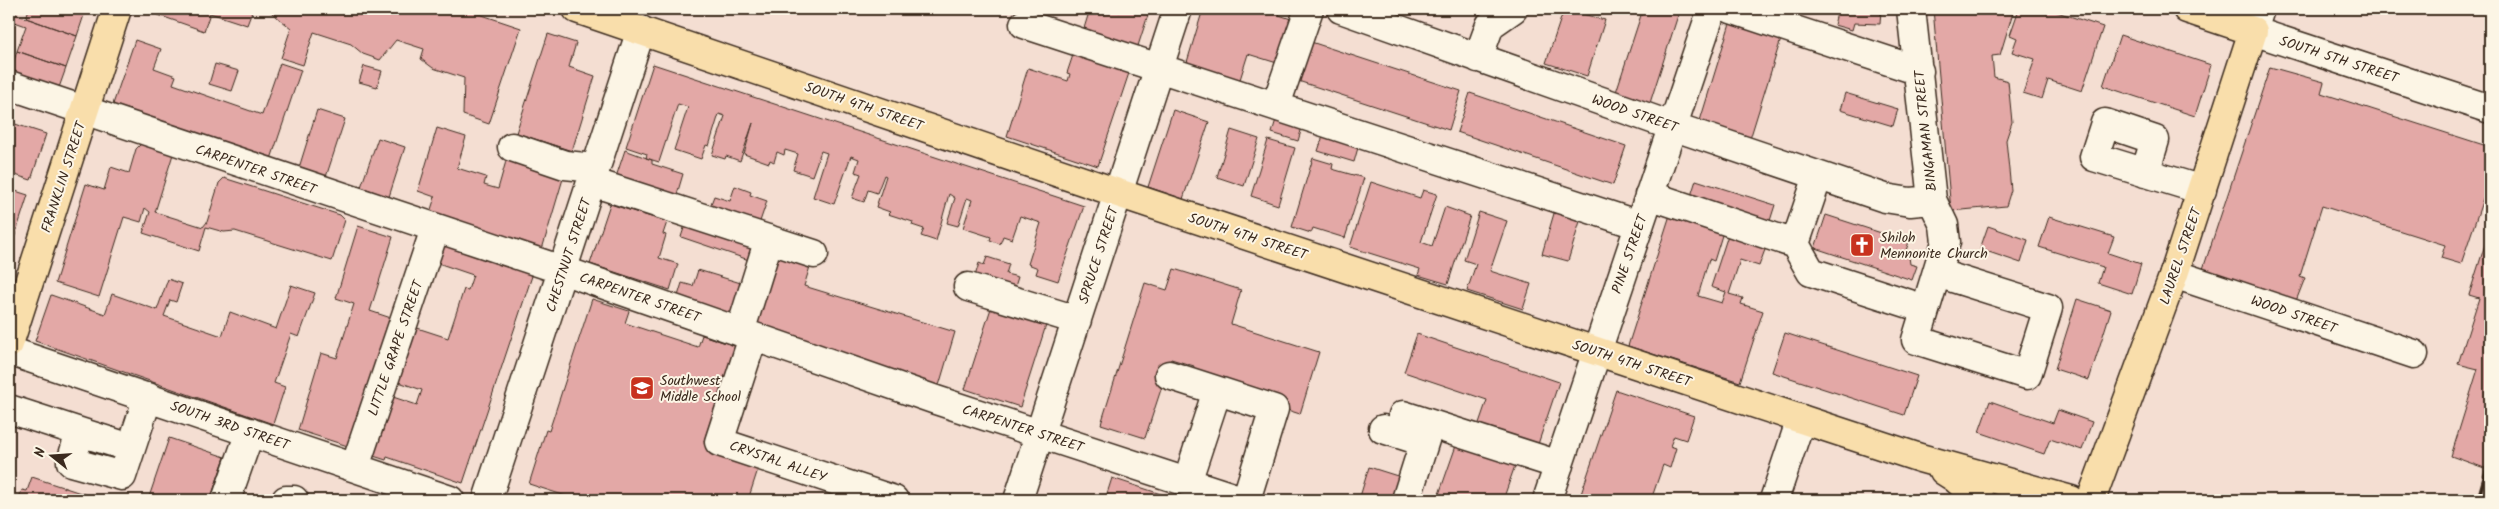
<svg xmlns="http://www.w3.org/2000/svg" width="2499" height="509" viewBox="0 0 2499 509" font-family="Kalam,sans-serif">
<rect width="100%" height="100%" fill="#f4ded2"/>
<filter id="ink" filterUnits="userSpaceOnUse"><feTurbulence type="fractalNoise" baseFrequency=".02" numOctaves="2"/><feDisplacementMap in="SourceGraphic" scale="10" xChannelSelector="R" yChannelSelector="G"/><feConvolveMatrix kernelMatrix="1 2 1 2 8 2 1 2 1" color-interpolation-filters="sRGB"/></filter>
<g filter="url(#ink)">
<!-- building -->
<path fill="#e3a8a6" stroke="#3b2a1e" d="M29,9H86L77,36L26,18Z
M144,9H253L247,25L210,13L204,31L144,10Z
M267,9H464L521,28L489,124L463,115L464,78L433,68L421,59L424,49L396,40L380,60L363,54L351,44L314,32L303,65L281,58L291,28Z
M1090,9H1110L1120,12L1121,9H1150L1135,55L1081,38Z
M1203,9H1281L1279,15L1291,19L1277,63L1248,54L1237,89L1184,72Z
M1564,9L1605,20L1587,76L1546,63Z
M1643,9H1680L1649,106L1615,95Z
M1838,9H1881L1880,24L1854,23L1852,30L1834,25Z
M1933,9H2014L2000,55L1992,56L1994,77L2008,81L2012,122L2006,140L2011,190L2006,206L1951,211Z
M2019,9H2048L2103,27L2082,91L2048,80L2042,99L2023,93L2035,59L2012,52L2017,38L2010,35Z
M9,12L77,36L66,68L17,51L26,26L9,20Z
M1730,23L1781,39L1750,139L1699,124Z
M548,34L576,43L569,67L595,76L572,151L516,133Z
M2120,35L2211,65L2195,116L2103,86Z
M135,40L161,49L154,68L176,76L173,84L262,115L280,63L301,70L268,168L110,113Z
M1305,40L1461,91L1449,130L1292,79Z
M17,51L66,68L56,96L9,76Z
M1074,52L1130,70L1098,166L1007,136L1028,68L1068,81L1070,74L1067,73Z
M215,64L239,71L232,91L209,84Z
M653,64L1084,206L1058,281L1036,274L1038,268L1028,264L1041,223L1020,216L1012,239L1003,236L1000,244L990,240L991,237L963,228L972,200L967,198L958,226L947,223L955,198L949,194L936,241L921,236L924,229L912,225L913,222L888,214L890,212L876,207L886,176L884,175L877,193L868,190L864,202L852,198L861,174L855,172L859,159L851,156L834,204L813,197L827,153L821,151L812,176L793,170L798,154L785,150L784,155L777,152L774,162L770,160L769,163L744,154L753,123L740,161L726,156L725,159L712,155L725,116L719,114L709,146L706,145L701,159L674,150L688,107L678,104L659,162L646,158L647,154L626,147Z
M364,66L382,71L377,87L359,82Z
M2270,67L2324,82L2321,93L2490,147V178L2461,264L2441,258L2445,245L2322,206L2300,276L2305,278L2294,306L2202,272Z
M1470,93L1626,146L1613,185L1457,132Z
M1845,93L1898,109L1893,126L1840,110Z
M317,110L345,119L325,180L298,171Z
M1173,110L1209,122L1183,199L1148,187Z
M1277,116L1303,124L1298,141L1272,133Z
M9,122L46,134L31,180L9,173Z
M437,128L466,137L457,168L486,177L484,185L498,189L508,154L565,172L540,256L427,222L435,197L418,191Z
M1231,130L1259,139L1244,186L1217,177Z
M1324,133L1359,144L1354,162L1318,151Z
M378,138L405,147L387,203L373,198L375,192L361,187Z
M1268,140L1295,148L1278,205L1251,196Z
M143,142L174,151L155,212L203,227L207,222L219,183L224,178L340,215L345,220L332,261L235,231L224,232L206,227L199,251L143,233L150,212L145,208L141,222L124,217L99,297L55,283L86,184L104,190L111,167L129,173L136,149Z
M625,150L652,160V164L683,174L675,201L613,186Z
M1313,158L1333,164L1332,169L1364,178L1345,238L1313,228L1311,233L1292,227Z
M1696,180L1775,205L1768,227L1689,202Z
M1371,182L1420,198L1423,190L1437,194L1421,242L1432,246L1445,207L1470,216L1448,284L1418,275L1420,269L1350,247Z
M735,186L751,192L750,195L767,201L756,233L706,217L714,196L730,201Z
M9,189L28,195L9,254Z
M610,204L667,222L663,234L666,235L659,258L678,264L670,290L590,264Z
M1555,210L1581,218L1568,261L1542,254Z
M1479,212L1507,221L1490,271L1531,284L1523,309L1467,291L1476,264L1464,260Z
M1670,215L1723,232L1714,261L1709,259L1698,296L1722,303L1726,292L1711,287L1728,235L1766,247L1759,266L1740,260L1729,294L1743,298L1741,304L1763,311L1740,382L1628,346Z
M1826,215L1909,242L1905,253L1909,257L1910,264L1917,266L1912,280L1815,248Z
M688,216L756,239L749,260L681,237Z
M2049,217L2114,237L2108,253L2141,264L2132,294L2098,283L2103,267L2039,247Z
M358,226L393,237L370,311L397,320L357,449L298,430L321,353L337,358L354,304L336,298Z
M1988,226L2028,240L2021,263L1980,249Z
M2490,229V470L2451,456L2478,369L2458,364L2479,298L2469,295Z
M433,239L533,273L463,483L387,457L386,460L364,453L384,394L417,405L422,390L390,379L408,325L448,338L464,289L468,290L473,275L426,259Z
M773,245L813,257L804,286L955,332L938,389L748,331Z
M987,257L1009,264L1006,274L1018,277L1012,296L973,283L979,263L984,265Z
M1174,269L1241,290L1231,324L1319,352L1300,414L1189,379L1194,366L1171,359L1145,438L1101,424L1145,283L1167,290Z
M698,270L744,284L732,326L674,309L682,283L693,286Z
M168,279L182,284L176,302L170,300L164,316L222,336L230,312L276,329L291,285L315,293L299,337L291,334L274,383L285,387L273,424L35,341L51,295L105,314L112,294L157,310Z
M592,299L629,311L625,323L698,347L702,335L735,346L704,441L761,460L748,500H578L529,484L546,430L549,431Z
M2077,299L2111,310L2089,380L2055,369Z
M993,302L1048,319L1020,407L965,389Z
M1785,333L1917,376L1904,415L1772,372Z
M1417,334L1559,382L1532,462L1518,457L1503,500H1437L1458,440L1477,429L1487,400L1404,372Z
M1616,390L1694,416L1686,440L1674,436L1670,446L1676,448L1670,468L1663,465L1651,500H1579Z
M1990,401L2053,423L2058,410L2092,422L2082,450L2050,439L2044,454L1979,432Z
M169,438L225,457L210,500H148Z
M1369,467L1407,479L1401,500H1359Z
M32,477L102,500H18L22,490L27,491Z
M1112,478L1179,500H1105Z"/>
<g fill="none" stroke-linecap="round" stroke-linejoin="round">
<defs>
<path id="minor" d="M1341,9L1672,126L1885,198L1910,202L1932,200
M1731,9L1919,71
M1911,9L1932,200L1944,225L1946,242L1916,340L2027,375L2048,308L1937,273
M2260,9L2253,31L2490,109
M1024,24L1639,225
M1478,58L1490,25L1513,9
M9,85L562,270L936,400L1242,500
M1276,105L1309,9
M512,147L565,165L595,168
M2145,173L2155,140L2105,123L2094,157L2202,190
M592,182L814,254
M1649,195L1795,244
M1795,244L1811,272L1925,309
M1795,244L1818,176
M2174,274L2414,354
M968,287L1077,320
M740,332L769,239
M753,337L719,442L894,500
M9,351L450,500
M1169,375L1274,409L1246,500
M9,409L80,432L71,462L122,476L148,397
M1403,415L1559,465
M1383,429L1424,442
M80,432L131,448
M355,467L435,229
M1187,482L1217,391
M226,500L250,432
M286,500H294
M487,500L641,30
M1018,500L1178,9
M1406,500L1430,424
M1547,500L1712,9
M1774,500L1801,419"/>
<path id="major" d="M577,9L1118,193L1801,419L1920,458L2071,500
M9,344L117,9
M1944,471L1955,478L1980,500
M2091,500L2174,274L2253,31L2187,9"/>
</defs>
<!-- minor casing -->
<use href="#minor" stroke="#3b2a1e" stroke-width="31"/>
<!-- major casing -->
<use href="#major" stroke="#3b2a1e" stroke-width="31"/>
<!-- minor -->
<use href="#minor" stroke="#fcf5e5" stroke-width="28"/>
<!-- major -->
<use href="#major" stroke="#f9deab" stroke-width="28"/>
<!-- rail -->
<path stroke="#3b2a1e" stroke-width="4" d="M2478,500L2487,468"/>
</g>
</g>
<!-- icons -->
<defs>
<symbol id="church-square" viewBox="-11 -11 22 22"><rect x="-9" y="-9" width="18" height="18" rx="4" fill="#c8321e" stroke="#fcf5e5"/><path d="M-1.2-6h2.4v3.5h3.3v2.4h-3.3V6h-2.4V-.1h-3.3v-2.4h3.3Z" fill="#fff"/></symbol>
<symbol id="school-square" viewBox="-11 -11 22 22"><rect x="-9" y="-9" width="18" height="18" rx="4" fill="#c8321e" stroke="#fcf5e5"/><path d="M0-5L7-2L0 1L-7-2ZM-4 1L0 2.5L4 1V4Q0 6-4 4Z" fill="#fff"/></symbol>
</defs>
<g fill-rule="evenodd">
<use href="#church-square" x="1848" y="231" width="28" height="28"/>
<use href="#school-square" x="628" y="374" width="28" height="28"/>
</g>
<g text-anchor="middle" stroke-width="4" stroke-linejoin="round" paint-order="stroke">
<!-- street labels -->
<g font-size="14" fill="#3b2a1e" stroke="#fcf5e5">
<text transform="translate(2339 59) rotate(18)" y="5">SOUTH 5TH STREET</text>
<text transform="translate(864 106) rotate(19)" y="5">SOUTH 4TH STREET</text>
<text transform="translate(1635 113) rotate(19)" y="5">WOOD STREET</text>
<text transform="translate(1925 131) rotate(-96)" y="5">BINGAMAN STREET</text>
<text transform="translate(256 169) rotate(19)" y="5">CARPENTER STREET</text>
<text transform="translate(63 177) rotate(-72)" y="5">FRANKLIN STREET</text>
<text transform="translate(1248 236) rotate(18)" y="5">SOUTH 4TH STREET</text>
<text transform="translate(1629 254) rotate(-71)" y="5">PINE STREET</text>
<text transform="translate(568 255) rotate(-72)" y="5">CHESTNUT STREET</text>
<text transform="translate(1098 255) rotate(-72)" y="5">SPRUCE STREET</text>
<text transform="translate(2180 256) rotate(-71)" y="5">LAUREL STREET</text>
<text transform="translate(640 297) rotate(19)" y="5">CARPENTER STREET</text>
<text transform="translate(2294 314) rotate(19)" y="5">WOOD STREET</text>
<text transform="translate(395 348) rotate(-71)" y="5">LITTLE GRAPE STREET</text>
<text transform="translate(1632 363) rotate(18)" y="5">SOUTH 4TH STREET</text>
<text transform="translate(230 425) rotate(19)" y="5">SOUTH 3RD STREET</text>
<text transform="translate(1023 428) rotate(18)" y="5">CARPENTER STREET</text>
<text transform="translate(778 461) rotate(19)" y="5">CRYSTAL ALLEY</text>
</g>
<!-- poi labels -->
<g font-size="14" fill="#3b2a1e" stroke="#fcf5e5" text-anchor="start">
<text x="1880" y="242">Shiloh<tspan x="1880" dy="16">Mennonite Church</tspan></text>
<text x="660" y="385">Southwest<tspan x="660" dy="16">Middle School</tspan></text>
</g>
</g>
<!-- margin -->
<rect width="2499" height="509" fill="none" stroke="#fcf5e5" stroke-width="30"/>
<rect x="15" y="15" width="2469" height="479" fill="none" stroke="#3b2a1e" stroke-width="2" filter="url(#ink)"/>
<!-- north arrow -->
<g transform="translate(52 456) rotate(287)" stroke="#fcf5e5" stroke-width="4" paint-order="stroke">
<path d="M0-4L9 19L0 12L-9 19Z" fill="#3b2a1e"/>
<text y="-8" font-size="14" font-weight="bold" text-anchor="middle" fill="#3b2a1e">N</text>
</g>
</svg>
